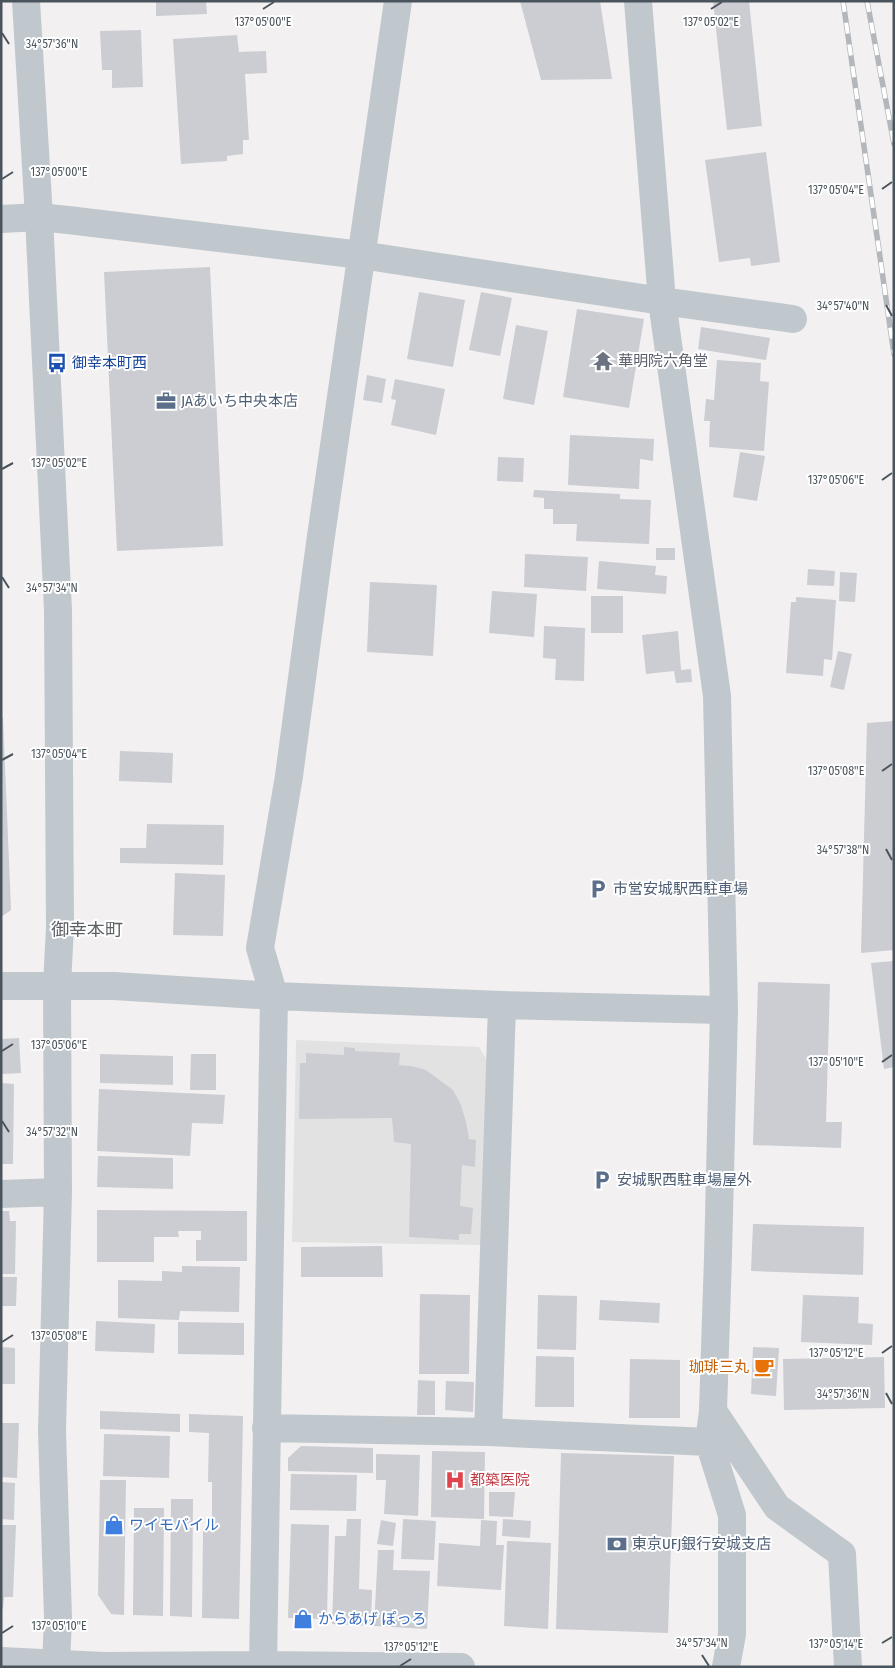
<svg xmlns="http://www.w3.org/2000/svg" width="895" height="1668" viewBox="0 0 895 1668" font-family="'Fira Sans Condensed','Noto Sans JP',sans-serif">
<rect width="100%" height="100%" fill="#f3f0f1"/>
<!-- education -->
<path fill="#e3e2e2" d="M296,1040L479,1047L487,1060L481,1245L292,1242Z"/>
<!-- building -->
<path fill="#cbcdd2" d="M156,1H206L207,14L156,16Z
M520,1H600L612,79L541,80Z
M713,1H749L762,126L727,130Z
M141,30L143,87L112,88V70H102L100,31Z
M237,35L239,52L266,51L267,73L245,74L249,140H243V154L227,156V161L181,164L173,39Z
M766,152L780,262L751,266L750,258L719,262L705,160Z
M210,267L223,546L117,551L104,272Z
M419,292L465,300L453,367L407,359Z
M481,292L512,298L500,356L469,350Z
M577,309L644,319L629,408L563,397Z
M516,325L548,331L534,405L503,399Z
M701,327L770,338L766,360L698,349Z
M717,360L761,363L760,381L769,382L764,451L709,447L710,421H704L706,399L714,400Z
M367,375L386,379L382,403L363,400Z
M395,379L445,389L436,435L391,425L396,400L391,399Z
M570,435L654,439L653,461L640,459L639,489L568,485Z
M740,452L765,456L757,501L733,497Z
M498,457L524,458L523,482L497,481Z
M534,490L620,494V499L651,500L649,544L576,541L577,524H553V509H544V498L533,497Z
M656,548H675V560H656Z
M525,554L588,557L586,591L524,587Z
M599,561L656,566L655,575L667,576L666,594L597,589Z
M808,569L835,571L834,586L807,585Z
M840,572L857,573L855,602L839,601Z
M370,582L437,585L433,656L367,652Z
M492,591L537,594L534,637L489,633Z
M591,596H623V633H591Z
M796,597L836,600L832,660L824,659L823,676L786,673L791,602H796Z
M544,626L585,628L584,681L555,680L556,659L543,658Z
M678,631L681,670L691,669L692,682L676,683L674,671L646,674L642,635Z
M838,651L852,654L844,690L830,687Z
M1,718H3L11,910L1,917Z
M894,721V950L861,953L867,723Z
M120,751L173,753L172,783L119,781Z
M147,824L224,825L223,865L120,863V848H146Z
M175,873L225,875L223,936L173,935Z
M894,961V1067L884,1069L871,963Z
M758,982L830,984L826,1122H842L841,1148L753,1145Z
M19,1038L21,1073L1,1074V1039Z
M344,1047L355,1048V1051L400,1053L399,1065L411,1066L426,1070L453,1090L461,1105L466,1122L469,1139L476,1140L475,1167L462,1165L460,1206L473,1208L471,1234H459V1240L409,1237L411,1144L394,1142L392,1118L299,1119L300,1063H306V1053L344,1055Z
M100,1054L173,1056V1085L100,1083Z
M191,1054H216V1090H190Z
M1,1083L14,1084L13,1164H1Z
M99,1089L225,1095L223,1124L192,1123L190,1156L97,1151Z
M98,1156L173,1158V1189L97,1187Z
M97,1210L247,1211V1261H196V1240H201V1231H178L179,1237H154V1262H97Z
M1,1211H9L10,1221H16L15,1274H1Z
M753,1224L864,1227L863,1275L751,1271Z
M382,1246L383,1277H301V1247Z
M182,1266L240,1267L239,1312L180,1311L179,1320L118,1318V1280L162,1281V1271L182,1272Z
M1,1277H17L16,1306H1Z
M420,1294L470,1295L469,1374H419Z
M538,1295L577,1296L576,1350L537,1349Z
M803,1295L859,1297L858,1323L873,1324L872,1345L801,1342Z
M600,1300L660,1303L659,1323L599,1320Z
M96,1321L155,1324L154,1353L95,1351Z
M178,1322L244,1323V1355L178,1354Z
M1,1347L15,1348V1384H1Z
M753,1347L779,1348L776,1396L751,1394Z
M536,1356L574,1357V1407H535Z
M884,1357L885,1408L784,1410L783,1359Z
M630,1359L680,1360V1418H629Z
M418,1380L435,1381V1415H417Z
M446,1381L474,1382L473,1412L445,1410Z
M100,1411L180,1414V1432L100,1429Z
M189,1414L243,1416L239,1619L202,1618L203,1531H212V1482H208L209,1433L189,1432Z
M1,1423H19L17,1478L1,1477Z
M104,1434L170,1436L169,1478L103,1476Z
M301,1446L373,1448V1473L288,1471V1458Z
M432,1451L485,1452L484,1519L431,1517Z
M561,1453L674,1456L668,1633L556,1629Z
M376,1454L420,1455L418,1516L384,1514L386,1480H376Z
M291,1474L357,1475L356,1511L290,1510Z
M100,1480H126L124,1615L111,1614L98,1595Z
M1,1482L15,1483L14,1520L1,1519Z
M489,1492H515L513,1517L489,1516Z
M171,1499H193L192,1617L170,1616Z
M134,1508H164L163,1616L133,1615Z
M347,1519H361L359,1589L372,1590L371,1626L332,1624L335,1536H346Z
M403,1519L436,1521L434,1560L401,1559Z
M503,1519L531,1521L530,1538L502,1536Z
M381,1520L396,1523L393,1546L377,1544Z
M481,1520L497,1521L496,1545H504L501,1590L437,1586L439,1543L480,1546Z
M291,1524L329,1525L327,1619L288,1618Z
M1,1525H16L13,1597H4L3,1609H1Z
M507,1541L551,1543L548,1629L504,1626Z
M378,1550H394L393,1570L430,1571L427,1629L374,1626Z"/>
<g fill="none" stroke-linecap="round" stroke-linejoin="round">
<!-- minor -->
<path stroke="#c0c8ce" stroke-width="28" d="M26,1L39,217L58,610L60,927L57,985L58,1192L52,1431L58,1617L56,1667
M638,1L662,301L717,696L724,1010L718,1256L713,1411L709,1442L732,1515V1634L726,1667
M1,219L39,217L68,220L361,255L662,301L793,319
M1,986H114L274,996L502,1005L724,1010
M1,1194L58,1192
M713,1411L777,1507L842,1554L848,1667
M266,1428L488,1432L709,1442
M488,1432L502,1005
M1,1661L103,1666L263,1665L461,1667
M263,1667L274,996L260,948L289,776L320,543L398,1"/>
<defs>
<path id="rail" d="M843,1L894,354
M867,1L894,144"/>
</defs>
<!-- rail casing -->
<use href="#rail" stroke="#b3b6ba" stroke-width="5.5"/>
<!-- rail -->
<use href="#rail" stroke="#fff" stroke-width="4" stroke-dasharray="11" stroke-linecap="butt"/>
</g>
<!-- ticks -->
<path fill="none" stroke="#4a545c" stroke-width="2" d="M263,9L274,2M711,9L722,2M2,33L9,44M2,179L13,172M882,189L892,182M886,305L892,316M2,469L13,463M882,480L892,473M2,577L9,588M2,760L13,754M882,771L892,764M886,849L892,860M2,1051L13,1044M882,1062L892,1055M2,1121L9,1132M2,1342L13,1335M882,1353L892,1346M886,1393L892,1404M2,1633L13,1626M882,1643L892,1637M702,1655L709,1666M400,1666L411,1659"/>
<!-- icons -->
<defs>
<symbol id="temple-bare" viewBox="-9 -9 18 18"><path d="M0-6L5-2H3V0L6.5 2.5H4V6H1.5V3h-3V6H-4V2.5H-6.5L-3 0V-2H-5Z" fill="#6b7280" stroke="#fff" stroke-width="2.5" paint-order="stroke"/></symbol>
<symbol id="bus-bare" viewBox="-9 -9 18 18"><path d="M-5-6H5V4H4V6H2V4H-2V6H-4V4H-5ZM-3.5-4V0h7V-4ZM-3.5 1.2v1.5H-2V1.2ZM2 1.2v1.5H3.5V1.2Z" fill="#1a4fb4" stroke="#fff" stroke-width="2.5" paint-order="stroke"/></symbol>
<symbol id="office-bare" viewBox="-9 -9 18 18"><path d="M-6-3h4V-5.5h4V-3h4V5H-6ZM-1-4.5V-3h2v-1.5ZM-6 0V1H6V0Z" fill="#5c6f8a" stroke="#fff" stroke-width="2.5" paint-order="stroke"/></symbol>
<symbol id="parking-bare" viewBox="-9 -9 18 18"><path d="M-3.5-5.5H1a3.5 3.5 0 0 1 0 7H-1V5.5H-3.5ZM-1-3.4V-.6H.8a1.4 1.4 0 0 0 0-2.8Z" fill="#5c6f8a" stroke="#fff" stroke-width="2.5" paint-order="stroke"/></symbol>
<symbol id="cafe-bare" viewBox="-9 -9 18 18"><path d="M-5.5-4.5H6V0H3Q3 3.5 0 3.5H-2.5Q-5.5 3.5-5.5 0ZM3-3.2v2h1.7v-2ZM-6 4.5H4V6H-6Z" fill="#e8710a" stroke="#fff" stroke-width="2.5" paint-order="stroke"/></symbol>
<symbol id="hospital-bare" viewBox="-9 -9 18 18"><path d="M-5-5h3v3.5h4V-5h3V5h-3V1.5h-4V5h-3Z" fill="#e0444e" stroke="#fff" stroke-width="2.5" paint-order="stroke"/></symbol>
<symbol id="shop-bare" viewBox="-9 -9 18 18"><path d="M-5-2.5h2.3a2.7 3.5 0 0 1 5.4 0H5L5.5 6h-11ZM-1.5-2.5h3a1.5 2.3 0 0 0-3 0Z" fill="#3f7fe0" stroke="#fff" stroke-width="2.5" paint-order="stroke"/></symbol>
<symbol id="bank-bare" viewBox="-9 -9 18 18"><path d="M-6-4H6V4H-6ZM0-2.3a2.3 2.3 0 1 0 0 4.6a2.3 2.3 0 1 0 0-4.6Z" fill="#5c6f8a" stroke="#fff" stroke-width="2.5" paint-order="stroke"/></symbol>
</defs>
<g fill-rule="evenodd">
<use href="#temple-bare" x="589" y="347" width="28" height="28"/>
<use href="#bus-bare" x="43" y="349" width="28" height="28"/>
<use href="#office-bare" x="152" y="387" width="28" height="28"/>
<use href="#parking-bare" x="584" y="875" width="28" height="28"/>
<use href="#parking-bare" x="588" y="1166" width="28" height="28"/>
<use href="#cafe-bare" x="750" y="1353" width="28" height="28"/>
<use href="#hospital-bare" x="441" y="1466" width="28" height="28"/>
<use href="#shop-bare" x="100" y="1511" width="28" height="28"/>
<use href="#bank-bare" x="603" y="1530" width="28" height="28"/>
<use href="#shop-bare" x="289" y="1605" width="28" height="28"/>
</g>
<g text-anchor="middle" stroke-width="4" stroke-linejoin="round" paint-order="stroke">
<!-- worship labels -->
<g font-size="15" fill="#5b616d" stroke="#fff" text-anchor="start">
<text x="618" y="366">華明院六角堂</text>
</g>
<!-- transit labels -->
<g font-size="15" fill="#164399" stroke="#fff" text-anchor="start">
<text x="72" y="368">御幸本町西</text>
</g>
<!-- service labels -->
<g font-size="15" fill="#4e5e75" stroke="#fff" text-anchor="start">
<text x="181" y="406">JAあいち中央本店</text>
<text x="613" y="894">市営安城駅西駐車場</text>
<text x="617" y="1185">安城駅西駐車場屋外</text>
<text x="632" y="1549">東京UFJ銀行安城支店</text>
</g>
<!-- food labels -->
<g font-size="15" fill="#c56008" stroke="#fff" text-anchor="end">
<text x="749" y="1372">珈琲三丸</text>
</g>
<!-- health labels -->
<g font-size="15" fill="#be3a42" stroke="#fff" text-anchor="start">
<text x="470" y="1485">都築医院</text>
</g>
<!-- shop labels -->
<g font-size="15" fill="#366cbe" stroke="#fff" text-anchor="start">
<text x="129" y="1530">ワイモバイル</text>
<text x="318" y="1624">からあげ ぽっろ</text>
</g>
<!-- quarter labels -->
<g font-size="18" fill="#5d6165" stroke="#fff">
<text x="87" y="936">御幸本町</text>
</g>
</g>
<g font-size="12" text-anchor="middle" fill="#4a545c" stroke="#fff" stroke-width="4" stroke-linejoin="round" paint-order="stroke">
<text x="263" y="26">137°05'00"E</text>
<text x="711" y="26">137°05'02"E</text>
<text x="52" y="48">34°57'36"N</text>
<text x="59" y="176">137°05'00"E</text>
<text x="836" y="194">137°05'04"E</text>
<text x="843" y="310">34°57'40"N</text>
<text x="59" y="467">137°05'02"E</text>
<text x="836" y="484">137°05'06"E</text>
<text x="52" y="592">34°57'34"N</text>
<text x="59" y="758">137°05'04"E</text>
<text x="836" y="775">137°05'08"E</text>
<text x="843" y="854">34°57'38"N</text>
<text x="59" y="1049">137°05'06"E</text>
<text x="836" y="1066">137°05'10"E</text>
<text x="52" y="1136">34°57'32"N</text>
<text x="59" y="1340">137°05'08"E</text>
<text x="836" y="1357">137°05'12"E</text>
<text x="843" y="1398">34°57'36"N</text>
<text x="59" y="1630">137°05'10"E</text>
<text x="702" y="1647">34°57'34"N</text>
<text x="836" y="1648">137°05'14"E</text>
<text x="411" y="1651">137°05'12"E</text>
</g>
<!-- border -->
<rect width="895" height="1668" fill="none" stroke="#4a545c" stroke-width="5"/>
</svg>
